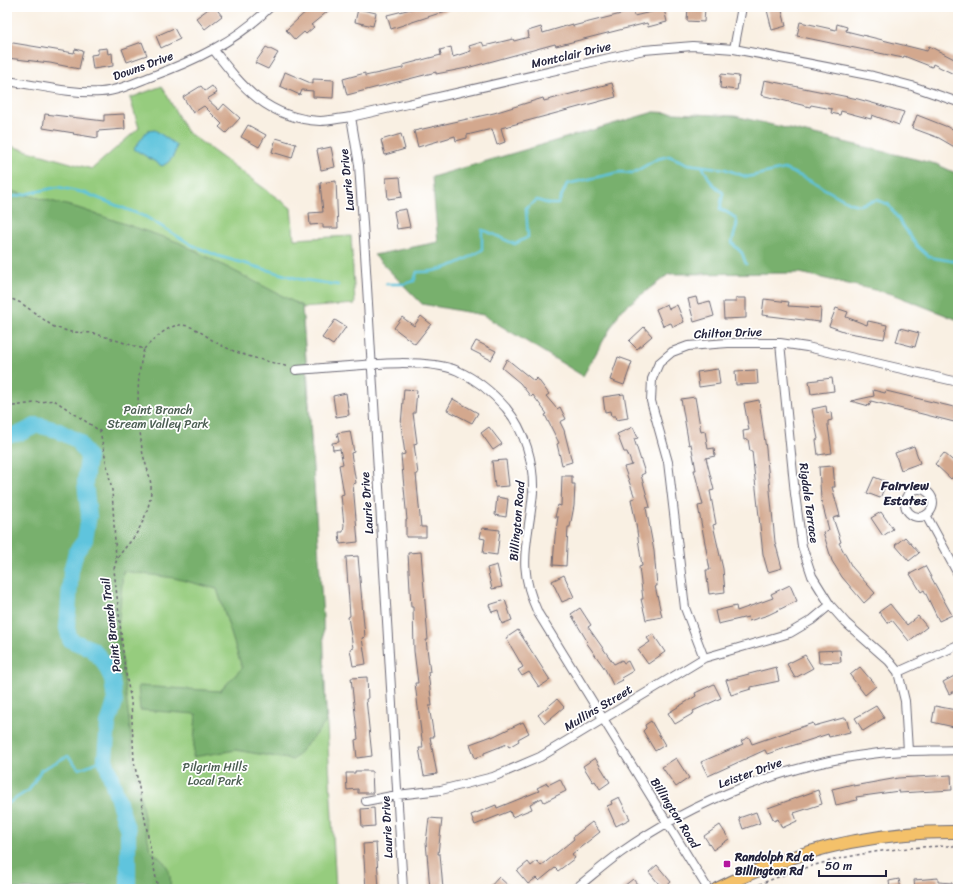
<svg xmlns="http://www.w3.org/2000/svg" width="965" height="896" viewBox="0 0 965 896" font-family="Sriracha,sans-serif">
<rect width="100%" height="100%" fill="#fff"/>
<filter id="ink" filterUnits="userSpaceOnUse"><feTurbulence type="fractalNoise" baseFrequency=".025" numOctaves="2"/><feDisplacementMap in="SourceGraphic" scale="8" xChannelSelector="R" yChannelSelector="G"/><feConvolveMatrix kernelMatrix="1 2 1 2 8 2 1 2 1" color-interpolation-filters="sRGB"/></filter>
<filter id="wash" filterUnits="userSpaceOnUse"><feTurbulence type="fractalNoise" baseFrequency=".012" numOctaves="4" result="noise"/><feDisplacementMap in="SourceGraphic" scale="16" xChannelSelector="R" yChannelSelector="G"/><feGaussianBlur stdDeviation="0.9" result="paint"/><feColorMatrix in="noise" values="0 0 0 0 0 0 0 0 0 0 0 0 0 0 0 0 0 1.4 0 .05"/><feComposite in="paint" operator="in"/></filter>
<g filter="url(#wash)">
<rect width="100%" height="100%" fill="#f9f0e3"/>
<!-- green -->
<path fill="#96cc7e" stroke="#5c775c" d="M162,86L186,131L291,208L294,239L351,236L355,304L302,308L308,383L336,889H7V145L92,169L139,128L130,98Z"/>
<!-- forest -->
<path fill="#78b06d" stroke="#4d6954" d="M654,112L735,116L936,164L958,174V320L892,294L800,273L669,274L621,310L583,376L483,315L422,304L374,255L438,242L432,177Z
M7,190L78,208L178,242L302,306L323,618L326,722L293,760L236,750L193,757L196,714L140,710L138,686L220,691L242,668L217,589L174,578L123,571L118,629L134,761L150,850C166,862 172,868 170,889H7Z"/>
<!-- water -->
<path fill="#5fc4dd" stroke="#40738c" d="M155,130L176,145C176,154 171,162 162,166L134,149L147,131Z"/>
<g fill="none" stroke-linecap="round" stroke-linejoin="round">
<!-- stream -->
<path stroke="#5fc4dd" stroke-width="2.5" d="M702,166L711,182L723,193L720,209C745,220 736,223 732,243L742,253L746,264
M7,198L58,187L85,193L146,217L192,245L218,256L299,279L338,285
M386,284H404L414,281L417,272C441,273 462,262 482,250V230C494,233 503,240 515,244L528,237L526,208L537,200L549,204H558L567,184L620,172L633,173L657,159L669,156L688,164L725,169L747,177L784,169L805,178L850,203L859,205L876,200L888,204L917,246L929,257L958,262
M7,804L29,790L41,770L68,756L79,769L105,759"/>
<!-- river -->
<path stroke="#5fc4dd" stroke-width="16" d="M7,436L21,433L37,425L57,430L78,441L88,457L85,483L89,516L85,540L76,552L71,571L67,628L70,640L92,649L103,661L112,679L115,702L108,724L105,759L128,831V889"/>
</g>
<g id="blocks">
<!-- building -->
<path fill="#d3a88e" d="M211,7H215L222,16L205,29L196,18Z
M311,7H333L311,25L314,27L306,34L304,32L295,40L286,30Z
M419,7H455V8L391,29L387,15Z
M688,7L705,8L704,22L687,21Z
M781,7L786,26L772,30L767,10Z
M358,9L376,13L373,26L355,22Z
M664,9L667,22L648,27L647,23L556,46L555,44L467,68L436,74V72L347,95L343,79L365,73V76L403,68V65L441,55L440,50L451,47L453,57L471,51L469,46L482,42L484,46L513,39L514,41L529,37L528,31L541,27L543,33L573,24V26L633,11L634,16Z
M800,22L836,30L837,24L847,27L846,31L927,51L929,46L958,61V76L933,64L932,67L904,56L903,58L797,36Z
M174,28L180,39L161,48L156,36Z
M7,42L74,53L75,49L83,51L79,69L50,63L7,58Z
M142,42L147,55L127,62L122,49Z
M266,47L278,53L268,69L255,63Z
M107,48L108,54L112,53L113,66L93,69L91,55L98,54V49Z
M285,72L313,84V79L334,80L333,98L313,97V91L302,90L300,95L280,86Z
M721,74L739,76L737,90L720,88Z
M764,80L858,99L904,112L899,125L872,115L871,119L841,111L840,115L831,113L832,109L811,105L810,107L761,95Z
M612,83L616,97L501,128L505,142L497,145L492,129L467,135V138L456,141L455,136L418,147L414,131L494,113L543,98L544,101Z
M201,86L205,91L212,86L217,93L207,99L219,110L224,104L240,118L226,133L219,127L222,124L204,106L193,113L183,97Z
M45,114L104,121V115L124,114L125,129L98,131V138L73,134L74,133L43,128Z
M917,115L958,131V149L939,138L912,128Z
M248,125L266,135L259,147L241,137Z
M401,134L405,149L385,155L381,140Z
M276,138L296,144L292,158L272,152Z
M331,147L335,167L321,170L317,150Z
M400,177L402,197L388,199L386,178Z
M336,181L338,228H323V224L310,225L309,213L323,212L320,183Z
M406,209L410,227L397,229L394,211Z
M696,297L698,304L710,301L714,316L694,322L688,299Z
M736,298H746V318L724,319L723,302H736Z
M764,299L789,302L788,306L821,308L820,322L762,315Z
M667,304L669,309L677,305L684,322L673,327L671,323L663,326L656,309Z
M836,308L848,312L846,317L867,325L868,321L887,325L884,339L849,333L829,326Z
M421,316L431,324L415,344L394,328L402,317L414,326Z
M335,320L346,327L333,345L322,338Z
M644,327L652,336L637,349L629,341Z
M900,328L919,333L915,347L896,342Z
M476,341L496,351L491,360L471,350Z
M618,357L632,362L624,385L610,380Z
M507,359L534,381L537,378L549,394L546,396L557,409L560,407L566,419L560,422L564,430L572,462L562,465L557,444L559,443L545,415L547,414L533,395L531,397L520,383L502,368Z
M718,369L720,384L699,387L697,372Z
M757,370L758,384L736,385L735,371Z
M832,378L834,391L811,394L809,381Z
M404,389L417,390L415,413H413L417,443L414,444L418,474H416L421,527H426V537H406V520H407L401,455L405,454L401,425Z
M873,390L885,393L886,391L958,408V423L871,401L869,406L851,401L874,396Z
M346,393L349,415L336,417L333,396Z
M624,394L628,418L616,420L615,416H611L610,411L605,412L603,397Z
M695,397L701,432L705,431L708,449L714,448L715,456L706,458L714,490L710,491L716,524L713,525L723,569L725,592L709,594L706,570H710L698,506L703,505L694,470H696L691,444L689,445L681,399Z
M453,399L478,413L472,423L447,410Z
M759,400L766,449L775,542L782,568L768,572L763,554L752,451H750L748,439L744,440L743,431L749,430L744,403Z
M826,406L827,413L831,412L832,420L828,421V426L832,453L818,455L816,440L818,439L812,409Z
M489,427L502,444L493,450L481,433Z
M633,427L638,438L634,439L645,473L641,475L650,507L646,508L654,551L657,586H655L662,617L646,620L641,599H643L639,567L642,566L636,524L631,499L635,498L624,467L632,465L627,452H624L617,434Z
M350,431L354,452L351,453L356,483L353,484L358,542L340,544L339,532H343L344,525L341,495L344,494L339,465L343,464L340,449L333,450L332,443L339,442L337,433Z
M914,446L920,463L901,470L895,453Z
M944,453L958,465V471L951,479L935,464Z
M506,460L509,486L495,487L492,461Z
M833,466L835,487H832L840,516L833,518L841,542L839,543L852,567L875,593L864,603L842,577L832,561L823,532L829,530L821,499L819,467Z
M562,476H572V484H575L574,506L570,527H568L566,566L553,565L555,536L558,517H555L558,505L561,506Z
M874,477L887,482L880,498L867,493Z
M497,497L508,499L506,517L495,515Z
M881,512L893,529L883,536L871,518Z
M482,528L500,530L497,555L483,553L485,539L480,538Z
M905,537L919,553L909,561L895,545Z
M421,552L428,640H426L430,672H428L432,706H429L434,737H430L437,774L424,776L419,748H423L415,683H418L414,651L413,607H411L408,553Z
M358,556L365,637L362,638L366,664L353,666L350,649L353,648L348,617L350,616L346,557Z
M497,565L502,587L492,589L487,568Z
M925,566L952,615L939,621L924,590L921,592L910,574Z
M564,575L574,597L562,602L552,581Z
M790,585L797,601L768,615L749,621L748,617L718,624L715,611L736,606L737,611L773,598L771,594Z
M505,600L512,620L502,624L498,610L492,612L489,605Z
M890,604L907,625L918,616L927,627L909,641L892,620L887,623L879,612Z
M580,608L591,625L588,627L614,664L622,660L624,663L628,661L633,671L621,678L623,680L613,685L605,669L586,642L587,641L571,614Z
M518,630L550,680L539,687L529,672L522,676L518,670L523,667L506,638Z
M653,634L665,652L648,664L638,650L650,642L647,638Z
M840,650L841,662L819,663L818,651Z
M805,655L813,668L795,678L787,664Z
M776,667L779,681L751,687V689L731,695L726,680Z
M860,667L876,686L865,695L850,675Z
M958,674V689L949,694L943,682Z
M367,677L368,699H366L372,756L357,758L355,740L358,739L351,678Z
M714,684L721,698L693,711L694,713L675,724L668,713L696,696L695,693Z
M557,699L564,707L545,723L538,715Z
M876,706L884,718L863,731L855,718Z
M935,706L956,710L955,715L958,716V728L932,722Z
M843,718H846L850,732L829,737L828,734L767,754L765,750L708,776L701,762L743,744L741,741L749,737L752,744L813,723L814,726Z
M651,721L665,745L655,751L643,731L646,728L645,725Z
M523,722L529,733L518,739L519,741L509,747L507,744L484,753V755L475,758L470,744L492,736V737Z
M595,758L610,782L600,789L595,781L593,782L583,766Z
M676,758L689,778L676,787L662,767Z
M355,771H372L373,793H358V789L347,790L346,773H355Z
M951,775L952,790L899,793V791L856,797L857,800L836,805L832,789L853,784V786L898,778Z
M560,779L566,791L544,802L542,798L530,804L532,809L512,817L510,811L475,825L471,815L496,805L497,808L539,791L537,788L547,783L548,785Z
M818,790L822,804L794,813L797,821L782,828L778,819L774,821L768,808Z
M619,797L630,819L616,826L607,806L612,804L611,801Z
M374,808L375,826L362,827L361,809Z
M756,812L760,823L743,829L739,818Z
M429,818L442,819L438,854H440L443,889H430L426,842Z
M592,822L600,832L572,854L575,858L558,871L555,868L539,881L536,878L528,884L517,871L528,862L531,866L537,861L541,866L574,839L573,837Z
M720,825L729,839L713,850L704,836Z
M376,843L379,889H366L363,844Z
M657,865L671,882L663,889L649,872Z
M499,877L512,889H488Z
M938,878V882L952,883V889H915L914,880Z
M633,879L641,889H620Z
M899,879L901,889H890L889,881Z"/>
</g>
</g>
<g filter="url(#ink)">
<use href="#blocks" fill-opacity="0" stroke="#6d6a76" stroke-width="1"/>
<g fill="none" stroke-linecap="round" stroke-linejoin="round">
<defs>
<path id="minor" d="M213,49C243,88 267,118 320,121C330,121 341,118 351,117L644,50L693,46L734,49L873,76L912,86L958,102
M734,49L742,7
M7,81C37,85 70,94 101,92C118,91 134,83 150,77C194,61 237,41 270,7
M351,117L359,165L365,253L403,889
M780,343L795,494L802,546L812,576L830,605L846,623L889,661L898,672L905,701L908,751
M296,370C339,368 420,355 458,371C478,380 492,392 506,408C525,431 534,462 533,492C529,542 515,563 538,613L708,889
M905 503a14 14 0 1 1 28 0a14 14 0 1 1-28 0Z
M926,515L958,574
M704,658L685,608L668,462L651,401L652,379L659,363L672,352L688,346L728,343H780L807,347L958,382
M898,672L958,645
M366,801L397,795L441,790L493,777L540,757L704,658L790,633L812,620L830,605
M575,889C590,877 605,864 620,853C694,800 789,763 879,753C905,750 932,751 958,750"/>
<path id="primary" d="M717,889C793,850 873,831 958,832"/>
</defs>
<!-- minor casing -->
<use href="#minor" stroke="#6d6a76" stroke-width="10"/>
<!-- primary casing -->
<use href="#primary" stroke="#6d6a76" stroke-width="14"/>
<!-- path -->
<path stroke="#6d6a76" stroke-width="1.5" stroke-dasharray="3 3" stroke-linecap="butt" d="M7,297L21,303L54,327L71,332L93,333L144,349C135,381 138,416 142,449C144,463 152,477 151,491C150,506 143,524 134,537C126,548 116,555 114,570L125,669L131,701L134,761L158,889
M144,349C152,341 167,326 179,325C193,324 205,336 217,343C240,356 264,360 289,367
M7,407L54,400L100,431L112,490L116,559
M224,889L229,885
M748,889C818,859 882,846 958,846"/>
<!-- minor -->
<use href="#minor" stroke="#fff" stroke-width="8"/>
<!-- primary -->
<use href="#primary" stroke="#f4c16b" stroke-width="12"/>
</g>
</g>
<!-- markers -->
<rect fill="#b5179e" stroke="#fff" stroke-width="1.5" x="723" y="860" width="8" height="8" rx="2"/>
<g text-anchor="middle" stroke-width="3.5" stroke-linejoin="round" paint-order="stroke">
<!-- street labels -->
<g font-size="12" fill="#22223b" stroke="#fff">
<text transform="translate(571 55) rotate(-13)" y="4">Montclair Drive</text>
<text transform="translate(143 66) rotate(-20)" y="4">Downs Drive</text>
<text transform="translate(347 180) rotate(-96)" y="4">Laurie Drive</text>
<text transform="translate(728 333) rotate(-2)" y="4">Chilton Drive</text>
<text transform="translate(367 503) rotate(-94)" y="4">Laurie Drive</text>
<text transform="translate(809 503) rotate(82)" y="4">Rigdale Terrace</text>
<text transform="translate(517 521) rotate(-85)" y="4">Billington Road</text>
<text transform="translate(111 625) rotate(-97)" y="4">Paint Branch Trail</text>
<text transform="translate(598 708) rotate(-31)" y="4">Mullins Street</text>
<text transform="translate(750 773) rotate(-20)" y="4">Leister Drive</text>
<text transform="translate(675 813) rotate(58)" y="4">Billington Road</text>
<text transform="translate(387 827) rotate(-93)" y="4">Laurie Drive</text>
</g>
<!-- park labels -->
<g font-size="12" fill="#4b5e52" stroke="#fff">
<text x="158" y="414">Paint Branch<tspan x="158" dy="14">Stream Valley Park</tspan></text>
<text x="215" y="771">Pilgrim Hills<tspan x="215" dy="14">Local Park</tspan></text>
</g>
<!-- poi labels -->
<g font-size="12" font-weight="bold" fill="#22223b" stroke="#fff" text-anchor="start">
<text x="735" y="861">Randolph Rd at<tspan x="735" dy="14">Billington Rd</tspan></text>
</g>
<!-- neighbourhood labels -->
<g font-size="13" font-weight="bold" fill="#22223b" stroke="#fff">
<text x="905" y="490">Fairview<tspan x="905" dy="15">Estates</tspan></text>
</g>
</g>
<!-- margin -->
<rect width="965" height="896" fill="none" stroke="#fff" stroke-width="24"/>
<!-- scale -->
<path d="M819 870v6h67v-6" fill="none" stroke="#22223b" stroke-width="2"/>
<text x="825" y="870" font-size="12" fill="#22223b" stroke="#ffffff" stroke-width="3" paint-order="stroke">50 m</text>
</svg>
